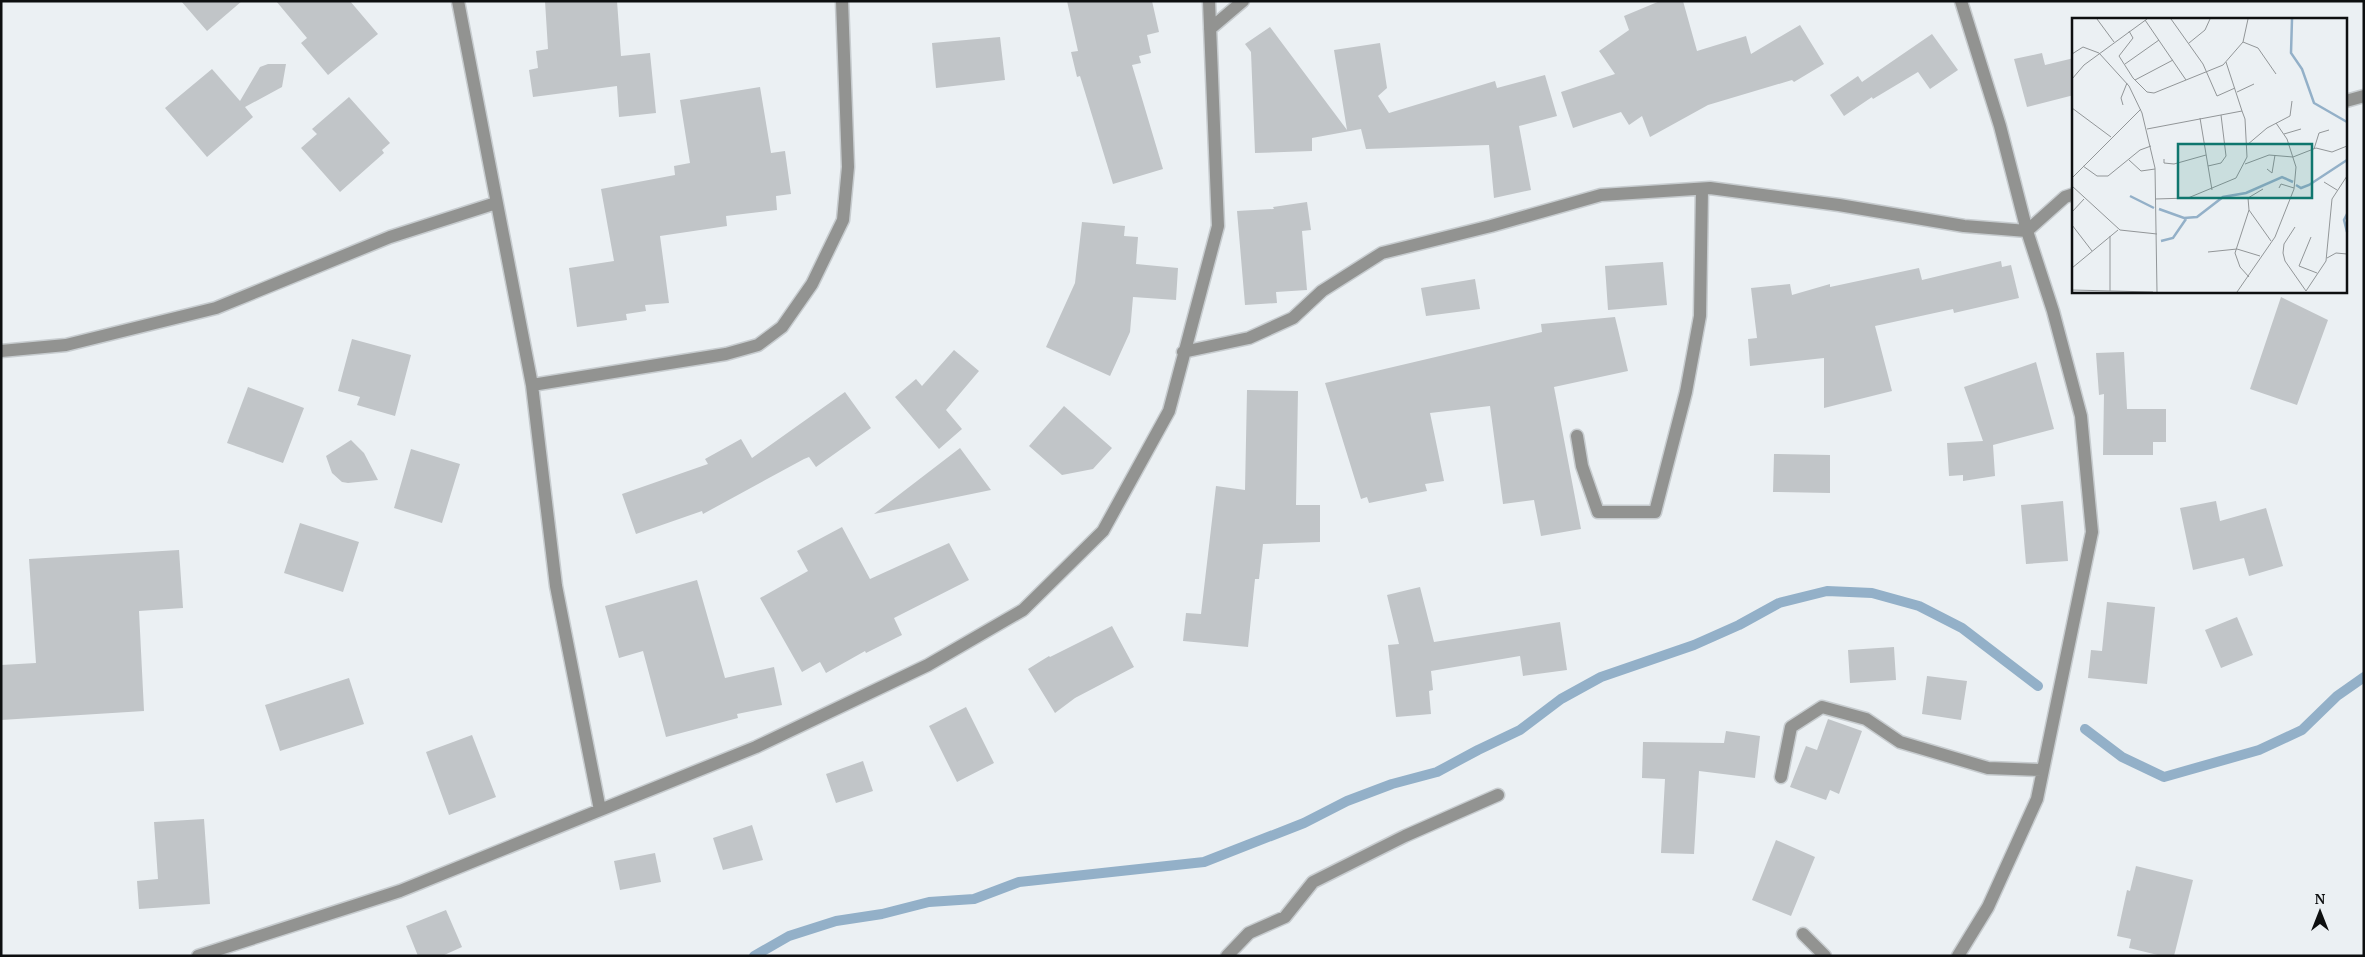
<svg xmlns="http://www.w3.org/2000/svg" width="2365" height="957" viewBox="0 0 2365 957" font-family="'PT Serif',serif">
<rect width="100%" height="100%" fill="#ebf0f3"/>
<g fill="none" stroke-linecap="round" stroke-linejoin="round">
<!-- stream -->
<path stroke="#93b0c8" stroke-width="10" d="M2085,729L2122,757L2164,777L2259,750L2302,730L2337,696L2364,677
M754,956L789,936L836,921L882,914L929,902L974,899L1019,882L1204,862L1304,823L1347,801L1392,784L1437,772L1478,750L1520,730L1561,699L1601,677L1694,645L1739,625L1779,603L1827,591L1872,593L1919,606L1962,628L2038,686"/>
</g>
<!-- building -->
<path fill="#c1c5c8" d="M181,1H242L207,31Z
M276,1H350L378,34L328,75L301,43L307,38Z
M545,1H617L621,56L650,53L656,113L619,117L617,86L533,97L529,70L538,68L536,51L548,49Z
M1067,1H1152L1159,32L1147,35L1151,53L1139,56L1141,63L1132,65L1163,169L1113,184L1080,76L1077,77L1071,52L1078,51Z
M1660,1H1683L1697,51L1746,36L1751,54L1800,25L1824,64L1794,82L1792,80L1708,105L1650,137L1642,116L1629,125L1621,112L1573,128L1561,92L1615,74L1599,51L1629,30L1624,16Z
M1270,27L1347,130L1334,50L1380,43L1387,88L1378,96L1389,113L1495,81L1497,88L1545,75L1557,116L1519,126L1531,190L1494,198L1489,145L1366,149L1361,129L1312,138V151L1255,153L1251,52L1245,44Z
M1932,34L1958,70L1930,89L1918,72L1873,99L1862,82Z
M1000,37L1005,80L936,88L932,43Z
M2042,53L2045,65L2074,58V95L2027,107L2014,59Z
M268,64H286L282,87L245,107L253,117L207,157L165,108L212,69L240,101L260,67Z
M1858,76L1872,97L1844,116L1830,95Z
M760,87L771,153L785,151L791,194L776,196L777,210L726,216L727,226L660,236L669,303L645,305L646,311L626,314L627,320L577,327L569,268L614,261L601,189L675,175L674,166L690,163L680,100Z
M349,97L390,143L382,150L384,153L340,192L301,148L317,134L312,129Z
M1307,202L1311,230L1302,231L1307,290L1276,292L1277,303L1245,305L1237,211L1274,209L1273,207Z
M1082,222L1125,226L1124,236L1138,237L1136,264L1178,268L1176,300L1133,297L1130,332L1110,376L1046,347L1075,283Z
M2001,261L2002,267L2011,265L2019,298L1954,313L1953,309L1875,326L1892,391L1824,408V358L1750,366L1748,339L1757,338L1751,288L1790,284L1792,295L1830,284V287L1919,268L1922,280Z
M1663,262L1667,305L1608,310L1605,266Z
M1475,279L1480,309L1426,316L1421,288Z
M2281,297L2328,320L2297,405L2250,389Z
M1615,317L1628,371L1554,387L1581,529L1541,536L1534,500L1503,504L1490,406L1430,413L1444,481L1425,484L1427,491L1369,503L1367,497L1361,499L1325,383L1542,332L1541,324Z
M352,339L411,355L395,416L357,405L360,397L338,391Z
M954,350L979,371L946,410L962,429L939,449L895,397L916,379L922,386Z
M2124,352L2127,409H2166V442H2153V455H2103L2104,394L2099,395L2096,353Z
M2036,362L2054,429L1993,445L1995,476L1963,481V475L1949,476L1947,443L1983,441L1964,387Z
M248,387L304,408L283,463L227,443Z
M1247,390L1298,391L1296,505H1320V542L1263,544L1259,579H1255L1248,647L1183,641L1186,613L1201,614L1216,486L1245,490Z
M845,392L871,428L816,467L809,457L804,459L703,514L702,511L636,534L622,494L708,464L705,459L741,439L752,458Z
M1064,406L1112,448L1093,469L1062,475L1029,446Z
M351,440L364,453L378,480L348,483L342,482L332,473L326,456Z
M960,448L991,490L874,514Z
M411,449L460,464L442,523L394,508Z
M1774,454L1830,455V493L1773,492Z
M2063,501L2068,561L2026,564L2021,505Z
M2216,501L2220,521L2266,508L2283,566L2249,576L2244,558L2193,570L2180,508Z
M300,523L359,542L343,592L284,573Z
M842,527L870,579L949,543L969,580L894,618L902,635L866,653L865,651L826,673L820,662L802,672L760,598L808,571L797,551Z
M179,550L183,608L139,611L144,711L1,720V665L36,663L29,559Z
M697,580L725,678L774,667L782,705L737,714L738,718L666,737L643,651L619,658L605,606Z
M1420,587L1434,642L1560,622L1567,670L1523,676L1520,656L1431,671L1433,690L1429,691L1431,714L1396,717L1388,645L1399,644L1387,595Z
M2107,602L2155,607L2147,684L2088,678L2091,650L2102,651Z
M2237,617L2253,655L2221,668L2205,630Z
M1112,626L1134,667L1075,698L1055,713L1028,669L1049,656L1050,657Z
M1894,647L1896,680L1850,683L1848,650Z
M1927,676L1967,681L1961,720L1922,714Z
M349,678L364,724L280,751L265,705Z
M966,707L994,763L957,782L929,726Z
M1828,719L1862,731L1839,794L1830,790L1826,800L1790,787L1806,746L1817,750Z
M1726,731L1760,736L1755,778L1699,771L1694,854L1661,853L1665,779L1642,778L1643,742L1724,743Z
M472,735L496,797L449,815L426,752Z
M863,761L873,791L836,803L826,774Z
M204,819L210,904L139,909L137,881L158,879L154,822Z
M752,825L763,860L723,870L713,838Z
M1776,840L1815,857L1791,916L1752,900Z
M655,853L661,882L620,890L614,861Z
M2136,866L2193,880L2174,956H2162L2129,948L2131,939L2117,936L2127,890L2130,891Z
M446,910L462,947L442,956H418L406,926Z"/>
<g fill="none" stroke-linecap="round" stroke-linejoin="round">
<defs>
<path id="street" d="M458,1L532,385L556,586L600,810
M1210,29L1243,1
M2346,101L2364,96
M1,351L66,345L216,308L390,237L496,203
M1183,352L1249,338L1293,318L1322,291L1382,253L1491,226L1601,195L1710,188L1839,205L1964,226L2027,231L2065,197L2074,194
M532,385L726,354L758,345L782,327L812,284L843,220L848,167L842,1
M1577,436L1582,466L1598,512H1655L1686,392L1700,316L1702,189
M1781,777L1791,727L1822,707L1866,719L1900,742L1988,768L2042,770
M1803,934L1825,956
M198,956L400,891L756,747L928,665L1023,610L1103,531L1169,411L1218,226L1209,1
M1227,956L1249,933L1285,917L1313,882L1405,836L1498,795
M1958,956L1988,907L2037,799L2092,532L2081,416L2053,311L2027,231L2000,126L1961,1"/>
</defs>
<!-- street casing -->
<use href="#street" stroke="#c7cccf" stroke-width="15"/>
<!-- street -->
<use href="#street" stroke="#929391" stroke-width="12"/>
</g>
<!-- overview -->
<g transform="translate(2072 18)">
<rect width="275" height="275" fill="#ebf0f3"/>
<path fill="none" stroke="#93b0c8" stroke-width="2.5" d="M220,1L219,35L230,51L242,85L275,104M224,167L229,170L237,167L275,142M58,178L82,190M87,191L112,200L125,199L151,179L174,175L210,159L221,164M275,196L272,202L275,214M89,223L101,220L114,201"/>
<path fill="none" stroke="#929698" stroke-width="1" d="M25,1L42,24M99,1L131,46L145,78L163,70M73,2L114,62M57,13L61,20L47,38L61,60L75,74L82,75L151,47L171,24L176,1M171,24L186,30L204,56M117,25L133,12L138,1M0,36L11,29L27,35L57,68L70,95L83,150L85,274M154,44L170,93M53,46L87,22M0,61L12,47L75,1M63,62L101,42M165,74L182,66M51,87L49,80L55,65M0,90L39,119M128,100L140,172M75,111L170,93L173,101L175,139L164,160L116,180L83,181M212,116L229,111M175,127L195,110L218,98L220,83M242,131L247,115L257,112M92,141V145L102,146L134,137M57,142L69,153L83,151M173,146L197,137L221,139L244,130L260,134L275,128M11,148L25,158H36L68,132L79,128M136,148L149,145L154,138L149,97M195,151L200,155L203,137M0,160L69,91M252,164L265,172M0,168L48,212L85,216M207,170L209,166L222,170M177,192L199,223M0,194L12,181M0,207L20,233M223,209L212,226L211,235L213,243L234,273M38,218V273M136,234L165,231L188,238M255,240L264,235L275,236M227,248L239,219M227,248L245,255M0,250L46,212M177,259L168,249L163,235L177,192L176,180L191,171M0,272L81,274M234,273L254,243L260,181L275,158M165,274L203,219L222,171L224,149L215,121L204,105"/>
<path fill="#0f766e" fill-opacity="0.15" stroke="#0f766e" stroke-width="2.5" d="M106,126H240V180H106Z"/>
<rect width="275" height="275" fill="none" stroke="#0d0f10" stroke-width="2.5"/>
</g>
<!-- border -->
<rect width="2365" height="957" fill="none" stroke="#0d0f10" stroke-width="5"/>
<!-- north arrow -->
<g transform="translate(2320 912)" stroke="#ebf0f3" stroke-width="4" paint-order="stroke">
<path d="M0-4L9 19L0 12L-9 19Z" fill="#0d0f10"/>
<text y="-8" font-size="14" font-weight="bold" text-anchor="middle" fill="#0d0f10">N</text>
</g>
</svg>
